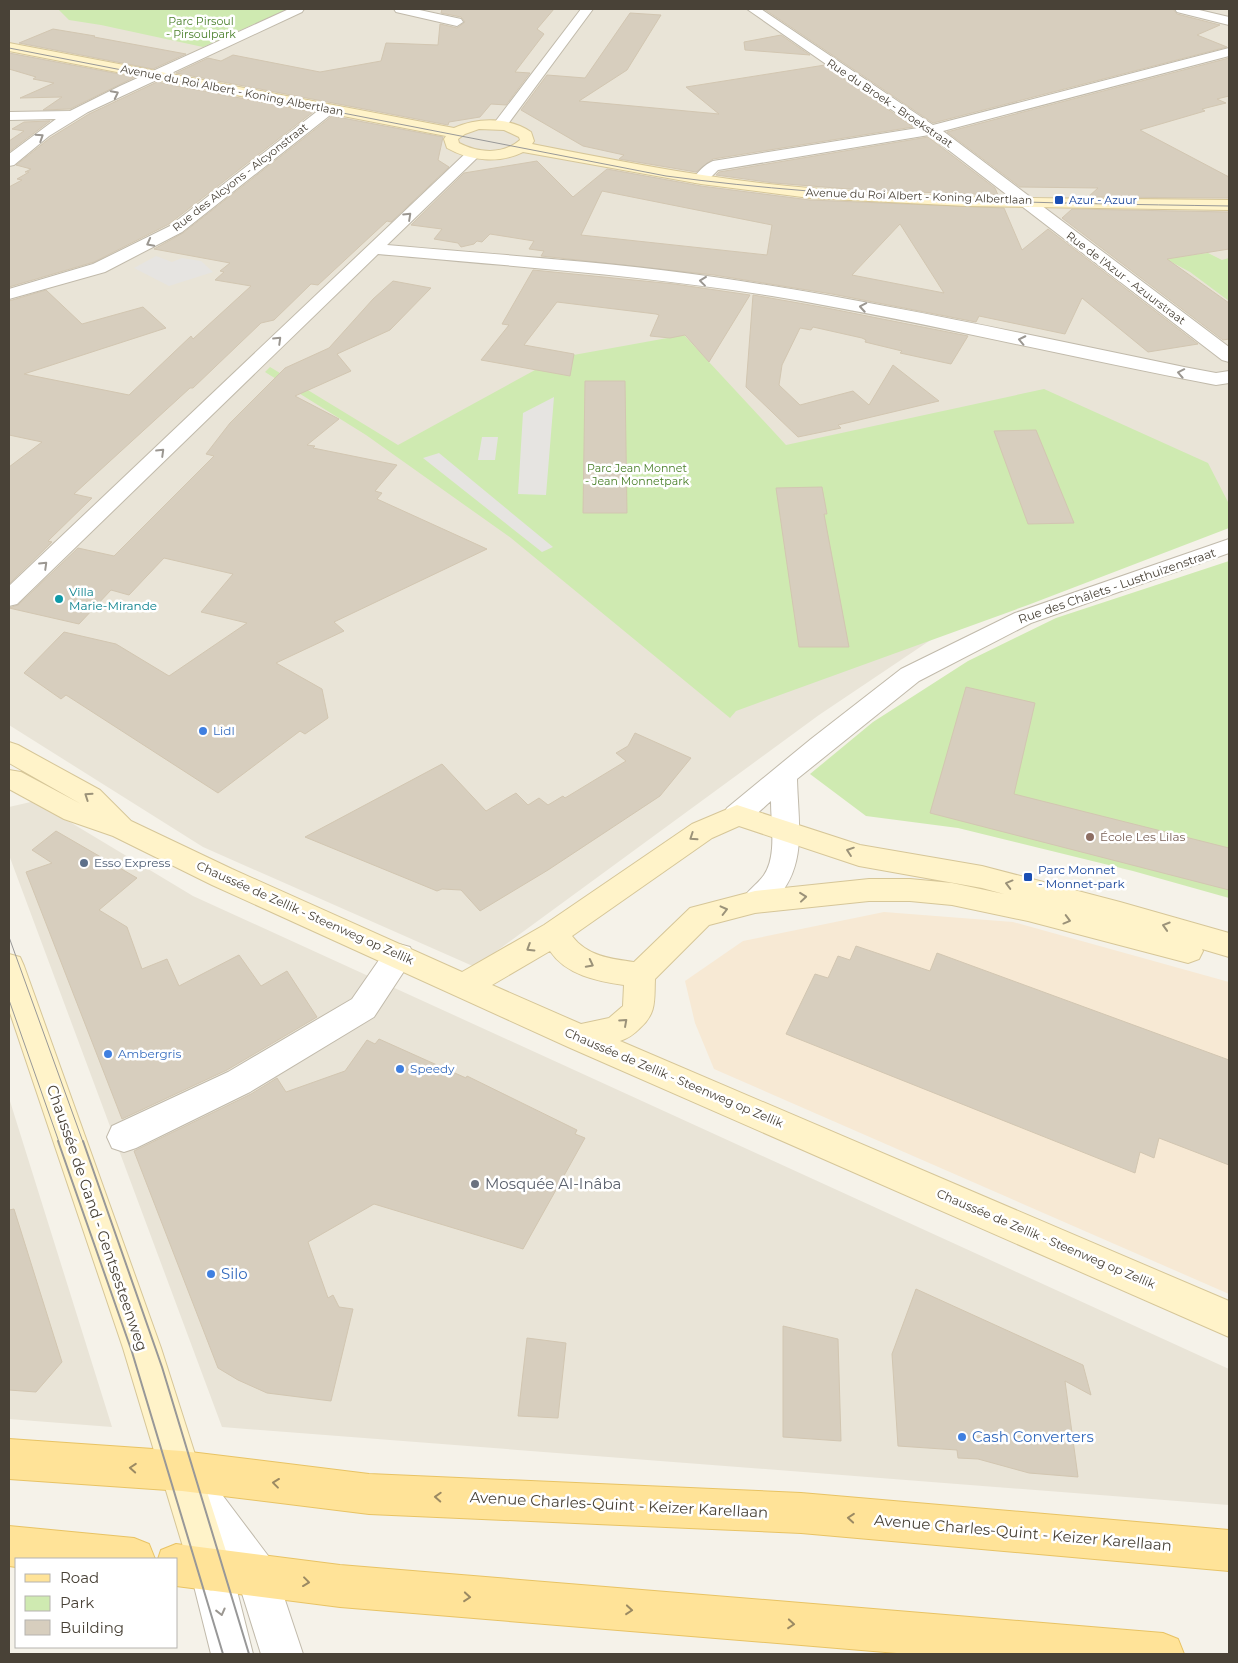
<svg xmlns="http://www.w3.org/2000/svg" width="1238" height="1663" viewBox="0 0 1238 1663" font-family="Montserrat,sans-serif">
<rect width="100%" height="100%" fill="#f5f2e9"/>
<!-- residential -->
<path fill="#e9e4d7" d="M9,9H1229V525L956,623L819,715L475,967L203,847L9,725Z
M35,801L193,896L1229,1369V1505L222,1427L9,855V807Z
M9,1098L112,1427L9,1419Z"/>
<!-- commercial -->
<path fill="#f7e9d4" d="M884,912L1013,922L1229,982V1294L714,1069L695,1023L685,981L743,941Z"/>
<!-- green -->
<path fill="#cfeab1" d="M58,9H288L203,47L101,25L69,20Z
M1208,253L1222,260L1229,258V301L1190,272L1164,258Z
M684,335L786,445L1044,389L1208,463L1229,504V528L1028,605L736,711L730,718L511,538L366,435L265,372L270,367L398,445L557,358Z
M1229,561V898L1133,871L958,828L866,816L810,774L873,722L968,661L1056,618Z"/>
<!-- parking -->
<path fill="#e6e4e1" d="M156,256L172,262L182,258L201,261L213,272L169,286L134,268Z
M554,397L546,495L518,494L523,413Z
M482,437H498L495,460H478Z
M439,453L553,547L542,552L423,458Z"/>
<!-- building -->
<path fill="#d7cebe" stroke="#d2c6b1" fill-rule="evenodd" d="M442,9H554L537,29L544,34L515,72L530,73L506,105L491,104L480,117L449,122L448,125L176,73L208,58L221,61L233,55L320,72L381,61L386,43L438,45L440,24L457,28L465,22L461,17L441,13Z
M764,9H1173L1177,14L1220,25L1197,35L1227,47L933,123Z
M630,13L661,15L627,70L579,101L719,114L686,87L825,65L913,127L713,159L696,172L619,159L624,155L583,146L521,110L547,75L585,78Z
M53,29L95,36L94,37L186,54L153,69L19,43Z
M781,35L810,55L745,50L744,42Z
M9,53L135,77L70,109L43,110L62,97L20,98L54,83L33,79L36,77L9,69Z
M1229,58V96L1217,99L1226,103L1202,109L1205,111L1140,130L1229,177V198L1088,197L1098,188L1020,187L947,132Z
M157,82L313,112L169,224L94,262L9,287V187L22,180L17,179L29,172H25L31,169L16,165L50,138L89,114Z
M332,116L443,137L438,160L449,167L391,222L387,221L318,285L311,284L274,320L261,323L193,388H190L74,494L92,498L48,541L52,542L9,584V467L42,442L9,435V301L46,290L82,324L143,307L166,328L24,374L129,395L191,336L193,339L251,286L215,280L224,272L220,271L230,263L154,249L183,233Z
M50,121L9,152V141L24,131L12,129L24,122Z
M928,137L995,188L998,195L861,190L774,183L716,175L719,172Z
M537,161L573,197L607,169L701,186L810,200L1004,208L1022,250L1048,229L1198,344L1148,352L1082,298L1065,334L979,316L976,322L832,294L714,275L541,256L544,251L529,249L534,241L490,234L482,242L477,241L474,244L461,247L458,243L434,239L442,229L411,225L464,173ZM602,191L772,225L767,255L581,235ZM900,224L944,293L852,275Z
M1072,209L1229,212V249L1167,259L1229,303V339L1223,340L1062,218Z
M533,270L674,284L750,295L709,362L685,335L670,338L650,336L659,315L656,314L557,302L524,345L574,354L570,376L481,360L509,325L502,324Z
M393,281L431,288L390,330L337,354L351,371L295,396L339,419L307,445L315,446L313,448L397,465L375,491L382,493L377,499L487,549L334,622L344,631L276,663L322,689L328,718L305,734L300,731L218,793L66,695L61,699L24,673L64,632L116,644L169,676L247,623L201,612L233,574L164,558L129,595L111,590L79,624L9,608L18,605L78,548L114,556L214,456L206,454L230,423L285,368L329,348L373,299Z
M753,295L827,308L968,336L951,364L900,353L902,351L865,342L866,340L862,338L813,327L811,330L800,328L782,365L779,385L800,405L853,391L869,405L893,365L939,401L838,425L841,428L798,437L746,387Z
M585,381H625L627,513H583Z
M1036,430L1074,523L1028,524L994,431Z
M822,487L827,514H824L849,647H799L776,488Z
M966,687L1035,703L1014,794L1229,848V890L930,813Z
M635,733L691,758L660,796L548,870L480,911L461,890L442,889L437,891L305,837L442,764L486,811L516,793L528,805L539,798L548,805L563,796L565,798L626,761L616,753L628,746Z
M56,831L137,878L99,910L127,927L142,969L167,959L179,986L239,955L261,986L287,971L317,1017L227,1070L122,1119L26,872L52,863L32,850Z
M856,946L930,971L937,953L1229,1060V1165L1159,1138L1154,1158L1140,1152L1135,1173L786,1034L815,974L828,978L838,956L850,960Z
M379,1039L466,1078L467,1076L577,1130L575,1134L585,1138L523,1249L374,1204L308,1242L328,1298L333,1295L339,1307L353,1309L331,1401L267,1393L238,1380L218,1368L134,1151L251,1094L277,1078L286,1092L345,1071L367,1040L375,1044Z
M14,1209L62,1362L36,1392L9,1390V1210Z
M916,1289L1083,1365L1091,1395L1065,1381L1078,1477L1029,1473L978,1459L958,1458L957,1450L898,1446L892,1354Z
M783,1326L838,1339L841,1441L783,1437Z
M527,1338L566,1343L558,1418L518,1416Z"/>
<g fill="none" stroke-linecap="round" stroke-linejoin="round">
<defs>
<path id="street" d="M289,9H304L302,12L88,112L49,136L14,165L9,166V154L56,119L9,120V112L70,111L120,86Z
M394,9H415L461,19L463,22L457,26L396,12Z
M581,9H593L505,128H495L493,125L495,122Z
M747,9H761L933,125L1229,48V56L943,131L1229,347V362L1222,360L929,135L718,170L705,183H695L692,180C697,173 705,164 713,161L918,128Z
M1175,9H1195L1229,17V25L1177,12Z
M329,105L334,106L336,109L334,112L182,232L105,272L9,299V289L93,264L170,226L324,106Z
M473,150L478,151L480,154L478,157L387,245C496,255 606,261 714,277C872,300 1028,335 1184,367L1216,373L1229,371V383L1216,385C1068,357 921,321 772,296C642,275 510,266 378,254L17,604L9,606V586L468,151Z
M1229,539V553L1031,623L919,681L797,779C798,823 808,866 775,900C765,910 759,914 745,910L741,902C746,891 757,885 764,875C777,856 771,824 771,801C757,813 746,828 727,822L723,815L727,808L811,739L901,669L1015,613Z
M399,944L410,947L414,956L374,1017L250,1092L136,1148L124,1152L112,1148L107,1137L112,1126L228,1072L352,999L388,947Z
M194,1470L208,1476L272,1561L303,1654H261L240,1587L234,1579L253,1654H211L190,1570L196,1555L213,1550L180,1504L174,1490L180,1476Z"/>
<path id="secondary" d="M9,43L454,128C478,117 509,117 531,132L534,141L532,144C624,162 715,180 809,188C948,200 1089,198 1229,200V210L967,206L810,198L701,184L523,152C499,164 470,161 447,148L444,139L446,136L9,51ZM479,129L504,130L519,137L520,140C503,155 478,153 459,143L458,139L465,134Z
M9,742L18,745L100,790L131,821L232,869L462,972L544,925L692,824L737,805L860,845L982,866L1120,902L1229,933V957L1202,949L1203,951L1199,959L1188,963L1028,921L952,905L910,901H869L755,913L709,925L655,979C654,1000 657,1013 640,1028C634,1034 629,1038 620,1041L1229,1301V1337L568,1047L212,885L113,836L64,819L9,789V770L21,772L81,804L9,763ZM739,826L859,866L982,888L1004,894L952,883L910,879H869L755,891L690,908L634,962C611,959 587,956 572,936L712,838ZM550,951C566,975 597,981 624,985L623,1006L609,1018L581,1024L492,985Z
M9,954L20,957L24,966L161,1348L232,1570L226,1585L211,1591L196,1585L190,1570L123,1348L9,1010Z"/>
<path id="primary" d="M9,1439L182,1451L369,1474L801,1493L1229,1530V1571L801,1533L369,1514L182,1491L9,1479Z
M9,1526L134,1538L149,1544L155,1559H16V1567L9,1566Z
M176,1544L340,1565L1163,1633L1178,1639L1184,1654H909L340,1607L176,1586V1559H158L161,1550Z"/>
</defs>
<!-- street casing -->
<use href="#street" stroke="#c1baab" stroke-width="2"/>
<!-- secondary casing -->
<use href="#secondary" stroke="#d6c698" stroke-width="2"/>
<!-- primary casing -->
<use href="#primary" stroke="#e8c364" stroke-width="2"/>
<!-- street -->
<use href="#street" fill="#fff" fill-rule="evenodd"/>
<!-- secondary -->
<use href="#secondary" fill="#fff3c9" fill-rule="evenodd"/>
<!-- primary -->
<use href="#primary" fill="#ffe398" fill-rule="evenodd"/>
<!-- tram-far1 -->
<path stroke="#989898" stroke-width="1" d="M9,48L666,176C853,201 1041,203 1229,206
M9,937L83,1142
M9,1000L59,1142"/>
<!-- tram -->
<path stroke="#989898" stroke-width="2" d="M58,1141L132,1352L223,1654
M83,1141L162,1367L249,1654"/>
</g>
<!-- one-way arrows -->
<defs><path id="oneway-chevron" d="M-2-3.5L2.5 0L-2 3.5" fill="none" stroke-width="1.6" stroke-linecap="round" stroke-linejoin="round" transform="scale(1.25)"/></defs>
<g stroke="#9b9791">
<use href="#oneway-chevron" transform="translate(115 94) rotate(-27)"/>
<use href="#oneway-chevron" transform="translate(40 137) rotate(-33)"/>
<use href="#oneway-chevron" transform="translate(408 216) rotate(-43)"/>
<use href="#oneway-chevron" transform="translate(150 243) rotate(152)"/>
<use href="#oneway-chevron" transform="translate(703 281) rotate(-173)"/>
<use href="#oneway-chevron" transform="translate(863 307) rotate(-170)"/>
<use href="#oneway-chevron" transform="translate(278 340) rotate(-44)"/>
<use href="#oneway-chevron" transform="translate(1022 340) rotate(-168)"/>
<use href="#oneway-chevron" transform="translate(1181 373) rotate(-169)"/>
<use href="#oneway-chevron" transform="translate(161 452) rotate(-44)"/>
<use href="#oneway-chevron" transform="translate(44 565) rotate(-44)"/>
<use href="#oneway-chevron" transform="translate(221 1612) rotate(76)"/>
</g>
<g stroke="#9b9279">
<use href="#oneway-chevron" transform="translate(88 796) rotate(-146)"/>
<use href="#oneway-chevron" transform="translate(693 837) rotate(146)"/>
<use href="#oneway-chevron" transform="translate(850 851) rotate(-161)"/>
<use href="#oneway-chevron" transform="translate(1009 884) rotate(-165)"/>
<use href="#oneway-chevron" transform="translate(803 897) rotate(-6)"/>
<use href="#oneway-chevron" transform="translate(724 910) rotate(-14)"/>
<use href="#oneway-chevron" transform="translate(1067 920) rotate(15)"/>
<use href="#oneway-chevron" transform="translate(1166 926) rotate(-163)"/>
<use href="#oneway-chevron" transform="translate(530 948) rotate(148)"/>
<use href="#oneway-chevron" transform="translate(590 964) rotate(27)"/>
<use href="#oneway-chevron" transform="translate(624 1022) rotate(-42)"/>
</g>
<g stroke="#9b8a63">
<use href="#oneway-chevron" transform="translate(133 1468) rotate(-176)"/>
<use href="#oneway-chevron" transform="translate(276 1483) rotate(-173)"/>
<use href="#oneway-chevron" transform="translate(438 1497) rotate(-177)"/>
<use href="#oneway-chevron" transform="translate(851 1518) rotate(-175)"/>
<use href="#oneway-chevron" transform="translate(306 1582) rotate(7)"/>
<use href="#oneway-chevron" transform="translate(467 1597) rotate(5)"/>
<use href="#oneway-chevron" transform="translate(629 1610) rotate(5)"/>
<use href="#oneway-chevron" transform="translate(791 1624) rotate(5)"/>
</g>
<!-- markers -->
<g fill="#1a4fb4" stroke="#fff" stroke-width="2">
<rect x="1054" y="195" width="10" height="10" rx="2.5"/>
<rect x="1023" y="872" width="10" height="10" rx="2.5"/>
</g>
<circle fill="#0f9aa8" stroke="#fff" stroke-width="2" cx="59" cy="599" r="5"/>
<g fill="#3f7fe0" stroke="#fff" stroke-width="2">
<circle cx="203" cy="731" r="5"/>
<circle cx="108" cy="1054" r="5"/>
<circle cx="400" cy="1069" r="5"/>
<circle cx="211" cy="1274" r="5"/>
<circle cx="962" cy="1437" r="5"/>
</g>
<circle fill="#8d6e63" stroke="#fff" stroke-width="2" cx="1090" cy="837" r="5"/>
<circle fill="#5c6f8a" stroke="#fff" stroke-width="2" cx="84" cy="863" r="5"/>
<circle fill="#6b7280" stroke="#fff" stroke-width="2" cx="475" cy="1184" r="5"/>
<g text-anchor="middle" stroke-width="5" stroke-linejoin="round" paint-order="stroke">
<!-- far-park labels -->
<g font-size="11" fill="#477e27" stroke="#fff">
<text x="201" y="25">Parc Pirsoul<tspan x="201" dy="13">- Pirsoulpark</tspan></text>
<text x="637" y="472">Parc Jean Monnet<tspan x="637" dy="13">- Jean Monnetpark</tspan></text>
</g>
<!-- far-street labels -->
<g font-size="11" fill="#494237" stroke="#fff">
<text transform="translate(232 90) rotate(11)" y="4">Avenue du Roi Albert - Koning Albertlaan</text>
<text transform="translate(890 103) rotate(34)" y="4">Rue du Broek - Broekstraat</text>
<text transform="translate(240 177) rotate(-38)" y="4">Rue des Alcyons - Alcyonstraat</text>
<text transform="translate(919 196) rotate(2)" y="4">Avenue du Roi Albert - Koning Albertlaan</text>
<text transform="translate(1126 278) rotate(37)" y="4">Rue de l'Azur - Azuurstraat</text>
</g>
<!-- far-transit labels -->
<g font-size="11" fill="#164399" stroke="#fff" text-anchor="start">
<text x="1069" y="204">Azur - Azuur</text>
</g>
<!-- street labels -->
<g font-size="12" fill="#494237" stroke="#fff">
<text transform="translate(1117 586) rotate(-19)" y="4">Rue des Châlets - Lusthuizenstraat</text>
<text transform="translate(305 913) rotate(24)" y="4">Chaussée de Zellik - Steenweg op Zellik</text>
<text transform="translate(674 1078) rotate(23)" y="4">Chaussée de Zellik - Steenweg op Zellik</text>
<text transform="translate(1046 1239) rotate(23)" y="4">Chaussée de Zellik - Steenweg op Zellik</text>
</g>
<!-- culture labels -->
<g font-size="12" fill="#0d838f" stroke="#fff" text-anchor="start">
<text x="69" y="596">Villa<tspan x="69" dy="14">Marie-Mirande</tspan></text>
</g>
<!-- shop labels -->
<g font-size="12" fill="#366cbe" stroke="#fff" text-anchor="start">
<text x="213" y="735">Lidl</text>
<text x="118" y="1058">Ambergris</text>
<text x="410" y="1073">Speedy</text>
</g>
<!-- education labels -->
<g font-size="12" fill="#785e54" stroke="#fff" text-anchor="start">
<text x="1100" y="841">École Les Lilas</text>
</g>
<!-- service labels -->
<g font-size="12" fill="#4e5e75" stroke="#fff" text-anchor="start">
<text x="94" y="867">Esso Express</text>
</g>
<!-- transit labels -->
<g font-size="12" fill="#164399" stroke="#fff" text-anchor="start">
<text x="1038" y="874">Parc Monnet<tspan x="1038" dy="14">- Monnet-park</tspan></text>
</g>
<!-- near-worship labels -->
<g font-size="15" fill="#5b616d" stroke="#fff" text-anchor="start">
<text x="485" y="1189">Mosquée Al-Inâba</text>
</g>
<!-- near-street labels -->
<g font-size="15" fill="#494237" stroke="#fff">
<text transform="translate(97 1218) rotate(71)" y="5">Chaussée de Gand - Gentsesteenweg</text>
<text transform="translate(619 1505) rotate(3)" y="5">Avenue Charles-Quint - Keizer Karellaan</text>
<text transform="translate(1023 1533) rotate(5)" y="5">Avenue Charles-Quint - Keizer Karellaan</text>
</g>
<!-- near-shop labels -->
<g font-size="15" fill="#366cbe" stroke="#fff" text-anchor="start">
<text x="221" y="1279">Silo</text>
<text x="972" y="1442">Cash Converters</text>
</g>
</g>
<!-- border -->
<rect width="1238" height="1663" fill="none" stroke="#494237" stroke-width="20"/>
<!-- legend -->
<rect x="15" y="1558" width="162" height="90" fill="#ffffff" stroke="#b6b3af"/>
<rect x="25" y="1574" width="25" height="8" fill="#ffe398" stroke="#b6b3af"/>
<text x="60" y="1583" font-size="15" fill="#494237">Road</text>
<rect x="25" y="1596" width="25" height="15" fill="#cfeab1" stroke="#b6b3af"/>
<text x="60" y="1608" font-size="15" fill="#494237">Park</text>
<rect x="25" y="1620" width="25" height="15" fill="#d7cebe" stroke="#b6b3af"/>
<text x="60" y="1633" font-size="15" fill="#494237">Building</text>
</svg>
